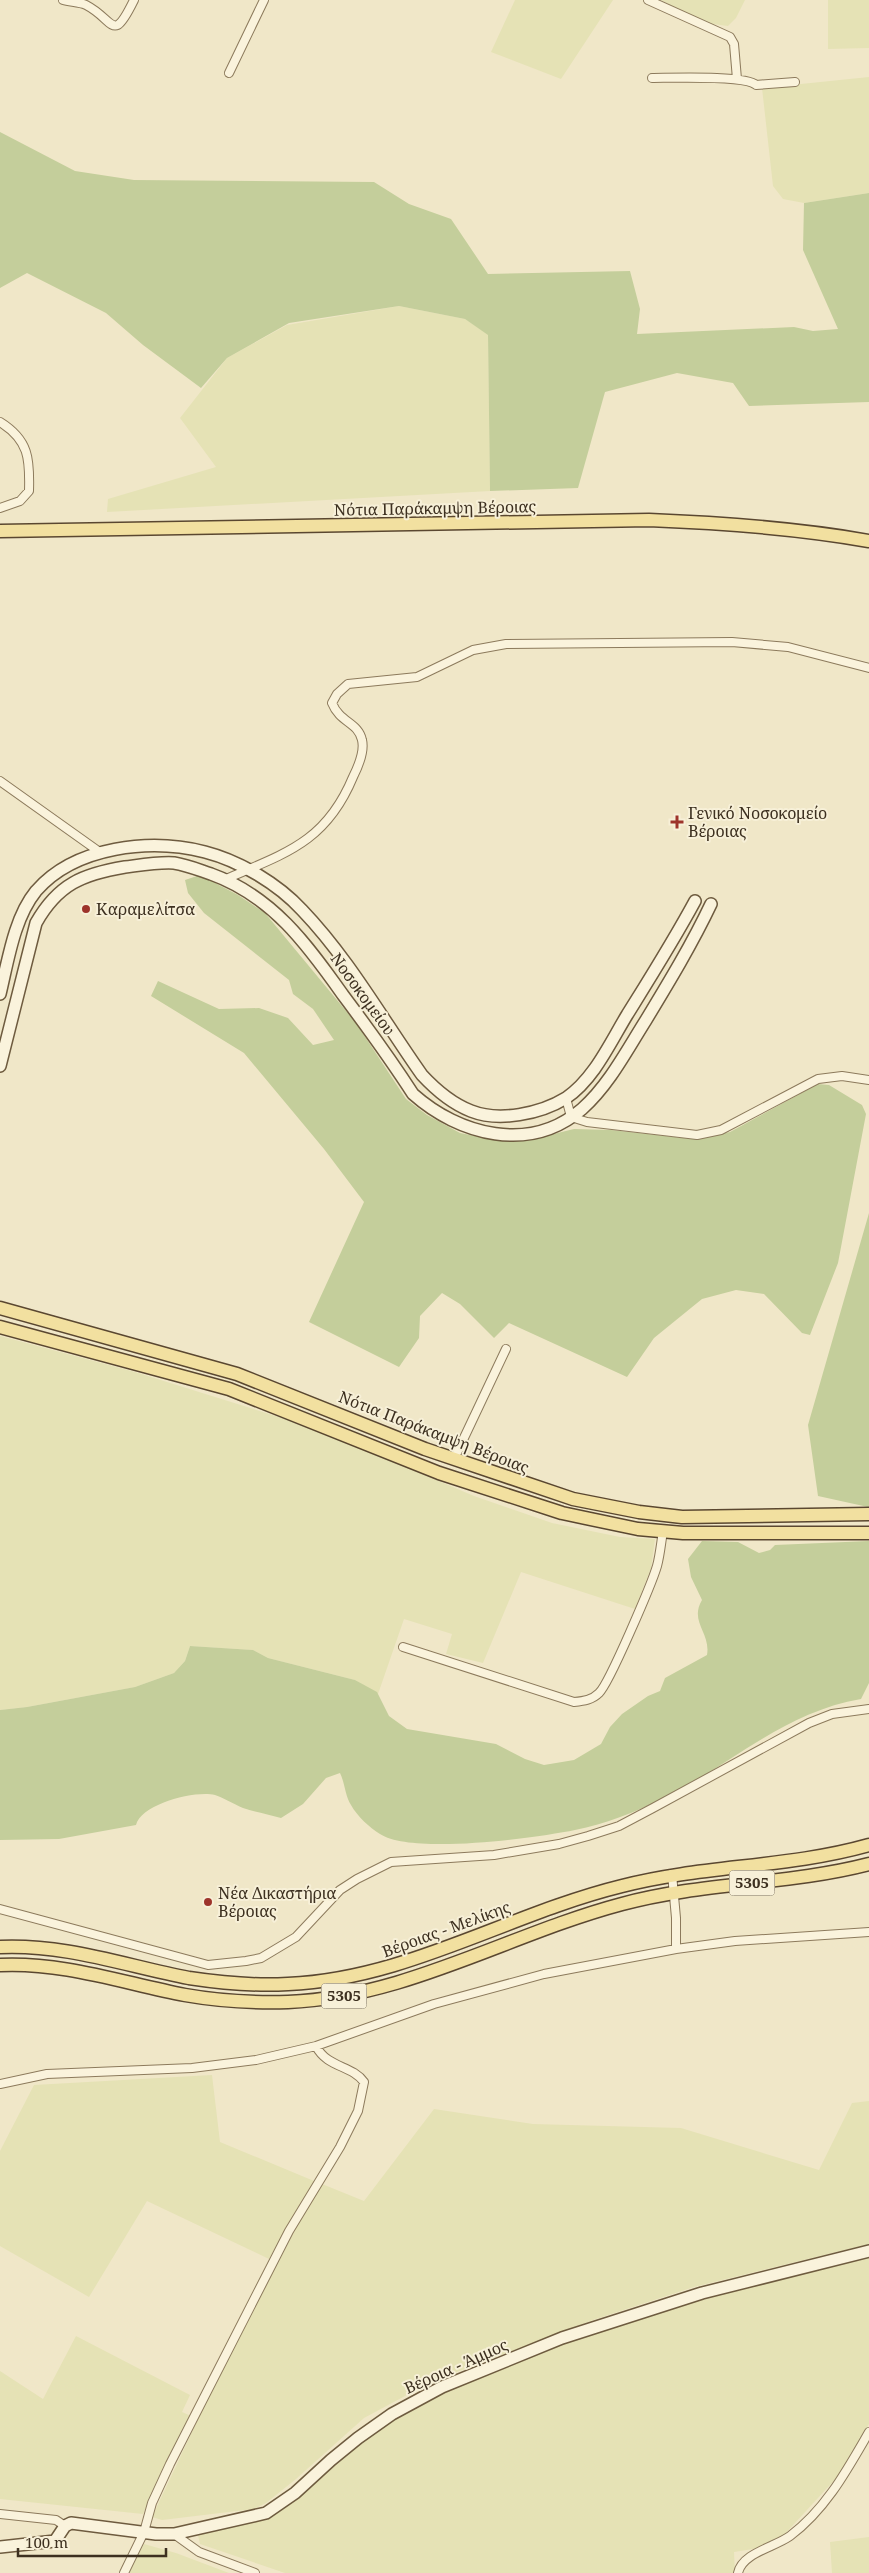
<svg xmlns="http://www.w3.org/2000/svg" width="869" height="2573" viewBox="0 0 869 2573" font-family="'Noto Serif',serif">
<rect width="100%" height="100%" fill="#f0e7c8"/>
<!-- farmland -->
<path fill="#e5e2b5" d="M515,0H613L561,79L491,52Z
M661,0H745L736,18L728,26L705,23Z
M828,0H869V48L828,49Z
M869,77V193L804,203L783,199L773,186L762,88Z
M399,306L465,319L488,334L490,491L107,512L108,499L216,467L180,418L227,358L287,325Z
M0,1336L135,1372L314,1428L474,1496L552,1523L620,1537L655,1539L651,1568L635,1609L521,1572L483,1663L446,1654L452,1634L404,1619L378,1694L355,1680L268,1658L253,1650L190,1646L185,1661L174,1673L135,1687L27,1707L0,1710Z
M212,2075L220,2142L314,2181L269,2259L147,2201L89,2297L0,2246V2151L34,2085Z
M869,2101V2244L694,2287L593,2320L433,2381L364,2418L296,2479L266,2503L254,2509L162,2520L152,2517L207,2400L311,2199L322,2184L364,2201L434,2109L533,2124L681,2128L819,2170L852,2103Z
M869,2255V2424L841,2473L783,2536L759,2548L734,2552L735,2573H285L200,2544L198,2535L203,2532L267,2518L334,2462L395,2418L444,2390L572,2338L704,2295Z
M76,2336L190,2395L182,2412L191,2416L165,2464L143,2514L0,2499V2371L43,2399Z
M869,2537V2573H832L830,2542Z
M144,2544L176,2553L229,2573H127Z"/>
<!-- green -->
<path fill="#c4ce9b" d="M0,132L75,171L134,180L374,182L409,204L451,219L488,274L630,271L640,309L637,334L794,327L813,331L838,329L803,250L804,203L869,193V402L749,406L733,383L677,373L605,392L578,488L490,491L488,335L465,319L399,306L289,323L227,358L201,388L143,345L106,313L27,273L0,288Z
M200,875L238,895L265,913L356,1023L406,1099L427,1115L460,1133L500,1141L533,1139L574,1129L611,1130L693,1139L730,1132L818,1084L829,1085L862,1105L866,1114L838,1263L810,1335L802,1333L764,1294L736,1290L702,1299L654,1338L627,1377L509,1323L494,1338L460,1304L442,1293L420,1316L419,1338L399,1367L309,1322L364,1202L324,1149L244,1053L151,996L158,981L219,1009L259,1008L288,1018L313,1045L334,1040L313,1009L293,994L289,980L204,913L188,893L185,880Z
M869,1213V1507H868L818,1496L808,1425Z
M702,1541L738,1542L759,1553L770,1550L775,1545L869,1541V1683L861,1699C784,1712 731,1765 664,1798C636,1812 605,1824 575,1830C536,1838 412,1855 380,1834C370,1828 357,1816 351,1805C345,1796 345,1783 340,1773L326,1778L303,1804L281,1818C268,1814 255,1812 243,1808C234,1804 224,1798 215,1795C195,1790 141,1804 136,1825L59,1839L0,1840V1710L27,1707L135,1687L174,1673L185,1661L190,1646L253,1650L268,1658L355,1680L377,1692L389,1716L407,1729L496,1744L525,1759L544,1765L574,1760L601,1744L610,1727L622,1714L648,1696L660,1691L665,1678L707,1655C711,1633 689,1622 702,1600L691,1577L688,1559Z"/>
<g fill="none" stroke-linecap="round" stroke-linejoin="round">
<defs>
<path id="street" d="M63,0C70,2 80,2 86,5C115,20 112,45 134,0
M648,0L730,37L734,44L737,79
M229,73L264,0
M652,78C670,78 746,75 756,85L795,82
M0,422C29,440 30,459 29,491L20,501L0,508
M0,781L101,853
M226,879C286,853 326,842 353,777C358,767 365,752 362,740C358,722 340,723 332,703L337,694L348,684L417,677L473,650L506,644L732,642L788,647L869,668
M566,1098L571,1117L587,1122L697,1135L721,1130L818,1079L842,1076L869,1080
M454,1459L506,1349
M403,1647L574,1702C584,1701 592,1700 599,1693C609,1684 652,1583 657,1566C660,1555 661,1543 663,1531
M672,1874L676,1918V1949
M0,1909L208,1965L246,1961L261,1958L296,1937L340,1890L357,1879L391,1862L494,1855L559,1844L588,1836L619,1826L653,1808L809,1723L832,1714L869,1709
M0,2084L47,2074L192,2068L256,2060L316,2046L434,2004L544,1974L676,1949L735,1941L869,1932
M0,2514L56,2520L65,2526
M174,2534L199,2552L255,2573
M124,2573L144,2532L152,2503L170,2464L289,2231L340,2147L358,2111L364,2082C352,2065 327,2068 316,2046
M738,2573C742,2553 775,2547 790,2536C826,2509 847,2470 869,2432"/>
<path id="secondary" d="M0,994C8,961 14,918 36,891C75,846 151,838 205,852C240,861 278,884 302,910C349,959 383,1020 422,1075C435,1089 453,1104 471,1111C499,1122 540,1114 566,1098C594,1079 610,1043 627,1015C650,978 674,940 695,901
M0,1066L36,923C58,884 83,874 125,867C141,865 158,862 174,863C187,865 199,870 211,874C272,896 307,944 343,995C367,1027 391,1060 413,1094C459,1135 530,1154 582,1109C609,1085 627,1050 646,1020C669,982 692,944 711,904
M0,2547L55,2541L65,2526L71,2523L156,2534H174L266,2513L295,2493L331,2460L358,2438L392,2414L442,2387L562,2338L702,2293L869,2251"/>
<path id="primary" d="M0,531L649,520C724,523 796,528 869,541
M0,1308L237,1374L425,1449L573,1499L639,1512L682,1517L869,1514
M0,1327L229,1389L439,1473L562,1513L638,1529L683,1533H869
M0,1947C66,1944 126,1966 189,1978C222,1983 255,1986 288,1984C407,1979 508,1914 622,1886C703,1865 788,1868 869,1845
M0,1965C64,1962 123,1983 185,1995C219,2001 253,2003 288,2002C407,1997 509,1934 622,1904C703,1882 788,1885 869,1864"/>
</defs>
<!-- street casing -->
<use href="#street" stroke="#8c7a5c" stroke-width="10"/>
<!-- secondary casing -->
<use href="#secondary" stroke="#6e5b3f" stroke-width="14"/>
<!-- primary casing -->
<use href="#primary" stroke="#5a4730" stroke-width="15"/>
<!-- street -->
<use href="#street" stroke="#faf3dc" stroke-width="8"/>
<!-- secondary -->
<use href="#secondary" stroke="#faf3dc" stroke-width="11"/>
<!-- primary -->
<use href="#primary" stroke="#f2e0a0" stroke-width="12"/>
</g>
<!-- markers -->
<g fill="#9d342b" stroke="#f7f0d8" stroke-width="2">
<path d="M674.5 814.5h5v5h5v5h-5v5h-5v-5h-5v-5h5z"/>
<circle cx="86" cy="909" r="5"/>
<circle cx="208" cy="1902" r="5"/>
</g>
<g text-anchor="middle" stroke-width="4" stroke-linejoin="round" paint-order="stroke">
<!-- shield labels -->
<g fill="#f7f0d8" stroke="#756a57" stroke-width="1">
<rect x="729.5" y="1870.5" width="45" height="25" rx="4"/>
<rect x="321.5" y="1983.5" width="45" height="25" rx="4"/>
</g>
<g font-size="15" font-weight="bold" fill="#3d3020">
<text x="752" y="1888">5305</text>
<text x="344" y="2001">5305</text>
</g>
<!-- street labels -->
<g font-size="16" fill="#3d3020" stroke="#f7f0d8">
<text transform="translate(435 508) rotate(-1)" y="6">Νότια Παράκαμψη Βέροιας</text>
<text transform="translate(363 994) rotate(54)" y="6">Νοσοκομείου</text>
<text transform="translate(434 1432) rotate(21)" y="6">Νότια Παράκαμψη Βέροιας</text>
<text transform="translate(446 1929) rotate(-20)" y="6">Βέροιας - Μελίκης</text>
<text transform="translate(456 2366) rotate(-24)" y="6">Βέροια - Άμμος</text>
</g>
<!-- poi labels -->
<g font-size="16" fill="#3d3020" stroke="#f7f0d8" text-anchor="start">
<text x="688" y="819">Γενικό Νοσοκομείο<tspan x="688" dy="18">Βέροιας</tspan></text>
<text x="96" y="915">Καραμελίτσα</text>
<text x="218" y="1899">Νέα Δικαστήρια<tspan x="218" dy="18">Βέροιας</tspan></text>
</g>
</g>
<!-- scale -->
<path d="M18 2548v8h148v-8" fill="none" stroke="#3d3020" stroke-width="2.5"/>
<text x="25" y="2548" font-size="15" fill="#3d3020" stroke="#f7f0d8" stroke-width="4" paint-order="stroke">100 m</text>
</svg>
